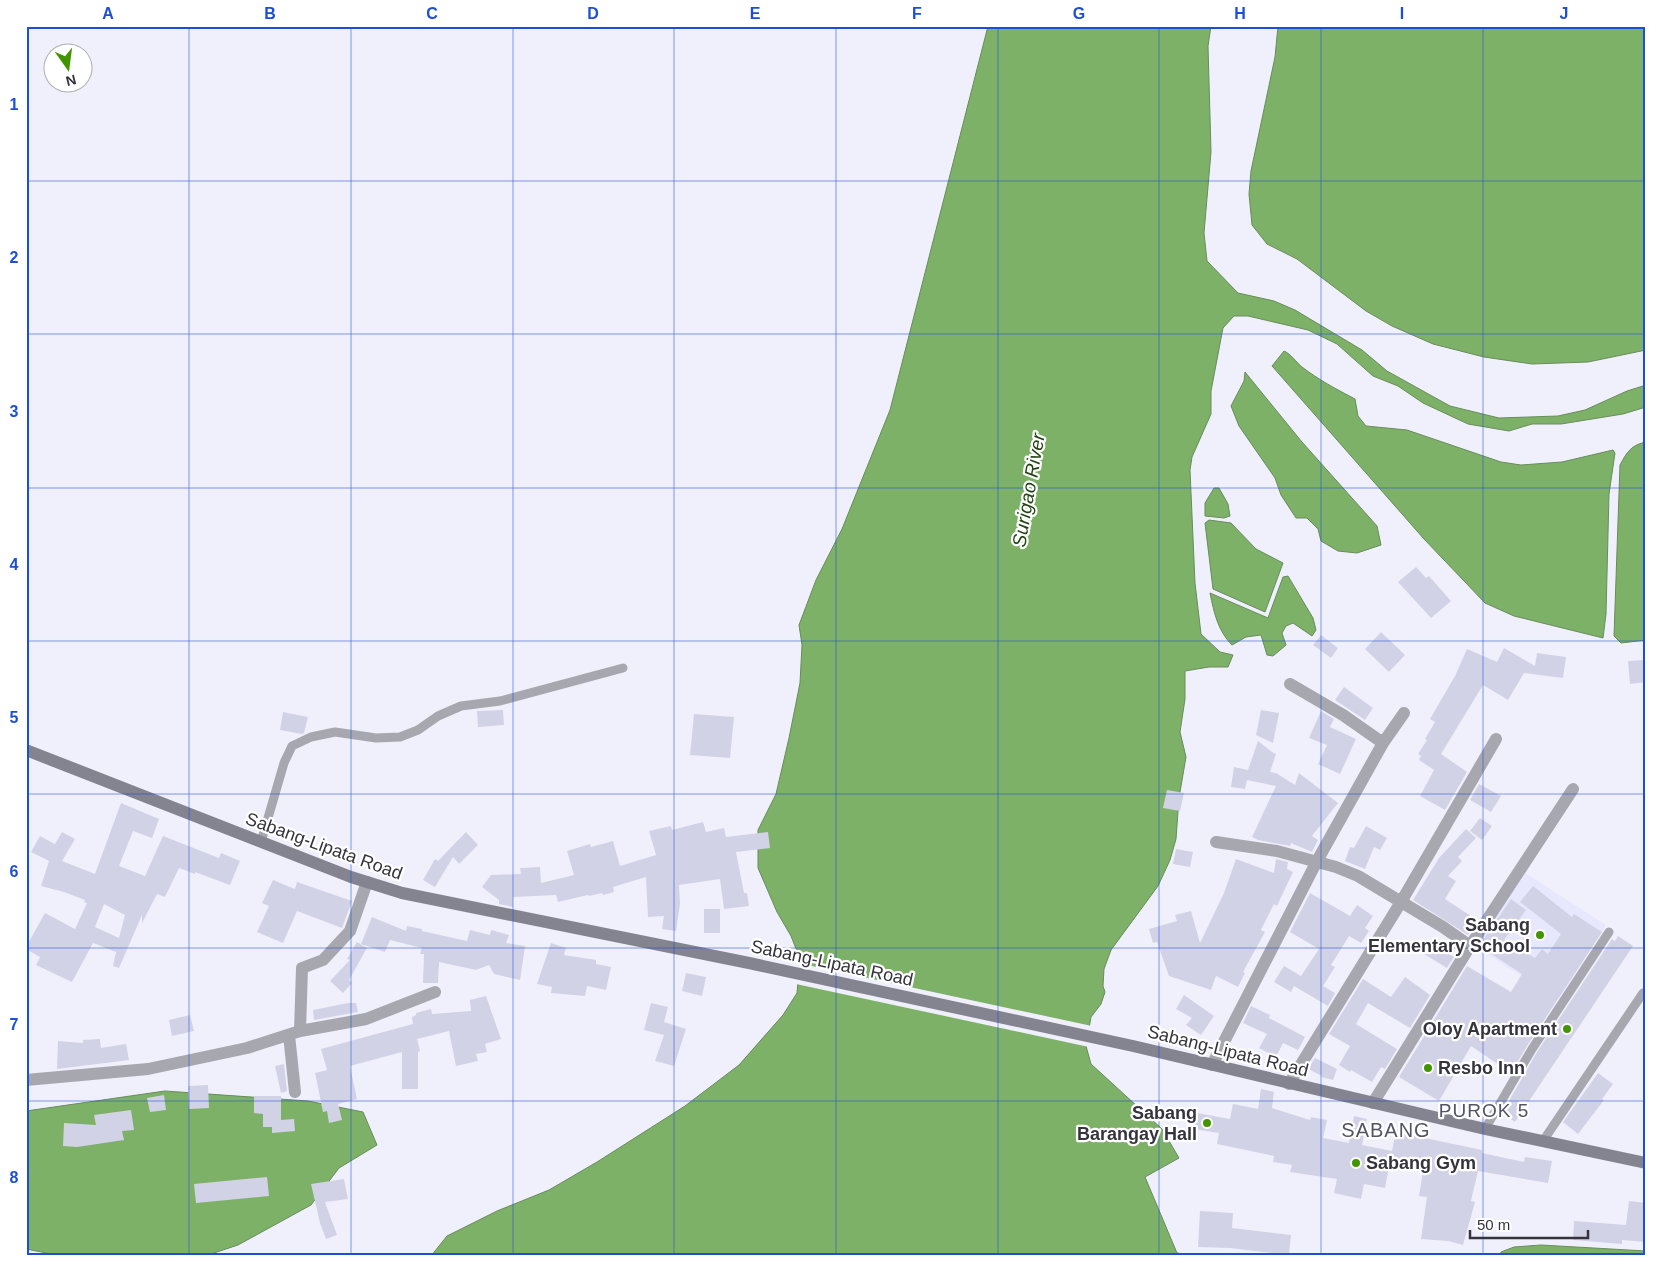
<svg xmlns="http://www.w3.org/2000/svg" width="1672" height="1282" viewBox="0 0 1672 1282" font-family="Arial,sans-serif">
<rect width="100%" height="100%" fill="#f0f0fc"/>
<!-- built -->
<path fill="#e7e7fd" d="M1522,871L1606,925L1559,999L1474,946Z"/>
<!-- water -->
<path fill="#7eb168" stroke="#688c5b" d="M988,26H1211L1208,46L1211,152L1204,233L1207,261L1238,293L1274,301L1295,310L1362,350L1387,371L1450,406L1499,418L1558,416L1585,410L1627,391L1646,385V407L1623,414L1561,424H1532L1509,431L1468,424L1423,403L1398,386L1373,376L1337,344L1308,330L1248,316H1234L1223,328L1211,391V414L1192,457L1190,470L1195,583L1201,634L1220,652L1233,655L1228,667H1209L1185,671V699L1180,732L1186,757L1179,798L1176,839L1170,860L1158,886L1111,950L1104,969L1103,986L1105,992L1101,1004L1091,1017L1086,1046L1091,1064L1162,1129L1179,1158L1145,1177L1177,1253L1202,1256H431L447,1236L497,1211L549,1190L597,1162L685,1106L739,1065L783,1015L797,993L800,959L791,936L777,912L758,868V830L776,794L789,738L800,683L802,645L799,625L816,580L842,529L890,410Z
M1278,26H1646V350L1588,362L1532,364L1484,357L1433,344L1392,326L1366,311L1297,259L1267,244L1252,225L1249,194L1251,171L1275,57Z
M1284,351C1291,354 1296,362 1302,367C1319,380 1336,389 1355,399L1358,416L1366,426L1407,430L1501,462L1521,465L1562,462L1613,450L1615,453L1609,494L1606,614L1603,638L1514,616L1485,603L1424,539L1272,366Z
M1245,372L1302,442L1377,526L1381,545L1357,553L1338,551L1321,541L1318,529L1307,518H1296L1281,495L1275,478L1239,426L1231,406L1244,381Z
M1646,442V640L1621,643L1614,636L1620,465C1627,452 1631,445 1646,442Z
M1214,488H1219L1228,504L1230,516L1224,518L1205,516V503Z
M1209,520L1231,523L1256,549L1283,563L1265,612L1213,589L1205,523Z
M1288,576L1313,618L1316,630L1312,636L1293,623L1286,626L1282,633L1286,645L1273,656L1267,655L1261,635L1246,637L1232,645C1218,631 1214,613 1210,593L1268,618L1283,577Z
M165,1091L308,1101L363,1112L377,1145L339,1168L311,1205L238,1245L205,1256H62L26,1249V1111Z
M1541,1245L1646,1251V1256H1500L1501,1252L1514,1247Z"/>
<!-- pier -->
<path fill="#f0f0fc" d="M798,963L1092,1026L1089,1047L796,984Z"/>
<!-- building -->
<path fill="#d2d2e6" fill-rule="evenodd" d="M1416,567L1426,578L1429,576L1451,601L1431,618L1398,582Z
M1381,632L1405,655L1389,672L1365,649Z
M1321,635L1338,648L1331,658L1313,645Z
M1504,648L1535,666L1537,653L1566,657L1563,678L1524,673L1508,700L1483,685L1441,754L1467,772L1445,810L1420,796L1434,770L1419,760L1421,756L1418,754L1427,740L1425,739L1435,722L1430,719L1455,676L1467,649L1497,662Z
M1646,660V682L1630,684L1628,661Z
M1344,687L1373,708L1365,720L1335,700Z
M503,710L504,725L478,727L477,711Z
M1261,710L1279,713L1273,743L1256,735Z
M1321,711L1334,719L1330,727L1356,739L1340,774L1318,764L1327,745L1309,738Z
M283,712L308,717L304,733L302,734L280,730Z
M694,714L734,717L730,758L690,755Z
M1258,741L1272,752L1276,754L1270,772L1276,773L1295,785L1299,773L1338,803L1312,836L1318,840L1312,852L1291,843L1290,846L1258,840L1252,837L1276,786L1247,780L1245,789L1231,787L1234,767L1248,770Z
M1479,784L1501,796L1491,812L1470,800Z
M1167,790L1184,793L1180,811L1163,808Z
M121,803L159,819L152,838L133,831L119,866L145,876L163,836L219,858L221,853L240,861L230,885L195,872V874L179,868L165,897L157,894L142,923V915L119,968L113,966L116,952L93,943L72,982L36,965L40,957L26,949V947L45,913L75,929L87,903L84,902L85,900L64,892L41,886L49,861L31,852L40,836L55,844L62,832L75,839L62,861L95,874ZM104,904L125,915L119,938L95,927Z
M1480,818L1492,826L1482,840L1470,831Z
M703,822L706,832L724,828L726,837L768,832L770,848L736,852L744,893H747L749,906L724,909L720,879L679,885L680,904L676,931L662,929L664,916L648,917L646,877L613,887L614,892L603,895L602,893L589,896L588,895L558,902L556,895L513,897V907L499,904V900L482,887L491,875L521,874L520,868L540,867L541,883L574,875L567,851L590,844L591,847L613,841L620,866L656,855L649,831L671,826L672,830Z
M1366,826L1387,838L1380,850L1374,847L1365,869L1345,861L1350,847L1354,848Z
M1466,829L1476,838L1458,857L1462,861L1448,876L1456,881L1445,899L1477,920L1468,935L1413,900L1439,858Z
M466,832L478,845L459,864L453,857L435,887L423,880L435,859L438,861Z
M1176,849L1193,852L1190,867L1173,864Z
M1236,859L1274,873L1276,859L1288,862L1287,869L1293,872L1277,906L1274,904L1261,930L1265,932L1243,972L1245,973L1238,987L1216,976L1211,990L1169,976L1157,942L1153,943L1149,929L1177,921L1175,915L1191,911L1200,943L1224,893Z
M273,880L295,889L297,882L352,901L342,928L297,911L283,943L257,932L269,906L262,903Z
M1533,886L1572,917L1574,914L1602,932L1527,1046L1511,1073L1471,1046L1439,1101L1399,1077L1467,966L1511,992L1522,974L1479,946L1511,899L1526,910L1504,940L1535,958L1542,949L1548,954L1561,934L1520,902Z
M1310,893L1350,916L1357,905L1373,916L1365,928L1369,931L1361,943L1349,936L1331,965L1335,967L1323,986L1335,993L1328,1006L1294,986L1291,992L1274,982L1284,966L1301,976L1319,949L1290,932Z
M704,909H720V933H704Z
M372,917L406,931L407,926L422,929V931L467,941L470,930L490,935L491,930L509,935L506,943L525,946L520,980L494,974L489,965L476,970L439,962L438,983H423L424,954H420L422,948L390,940L385,952L361,944Z
M1618,936L1633,946L1515,1122L1502,1113L1537,1052L1612,939L1615,941Z
M357,942L367,948L349,980L352,983L343,993L330,981L350,960L347,959Z
M551,943L566,948L564,955L596,960V964L611,967L606,990L587,986L585,996L551,993L552,987L537,984Z
M1431,943L1454,957L1447,968L1424,954Z
M686,973L706,977L702,996L682,991Z
M1405,977L1430,995L1410,1028L1368,1003L1356,1024L1397,1049L1385,1069L1381,1067L1372,1082L1351,1070L1350,1072L1339,1065L1350,1046L1329,1034L1363,979L1391,997Z
M1184,995L1214,1016L1201,1035L1186,1025L1192,1018L1176,1009Z
M486,996L501,1039L485,1044L487,1052L476,1054L478,1061L456,1066L449,1031L417,1039L420,1051L418,1052V1089H402V1052L350,1066L357,1099L338,1104L342,1120L329,1123L327,1111L323,1112L315,1073L327,1070L321,1049L413,1024L412,1017L416,1015V1013L431,1009L432,1014L471,1011L470,1000Z
M348,1003H356L358,1012L314,1020L313,1010Z
M651,1003L668,1007L664,1022L686,1029L674,1066L655,1061L664,1035L644,1030Z
M1251,1006L1270,1015L1269,1018L1305,1037L1298,1050L1283,1043L1276,1057L1259,1048L1267,1034L1243,1023Z
M190,1015L194,1031L172,1036L169,1020Z
M100,1039L101,1048L126,1044L129,1060L57,1069L58,1041L83,1043V1040Z
M1315,1058L1337,1069L1333,1080L1321,1077L1322,1076L1308,1069Z
M284,1064L287,1091L281,1093L275,1066Z
M1598,1073L1613,1084L1602,1099L1604,1100L1578,1134L1563,1122Z
M208,1085L209,1108L189,1109L188,1086Z
M1261,1089L1274,1092L1272,1108L1310,1120L1311,1117L1327,1120L1323,1138L1349,1143L1354,1116L1367,1119L1362,1145L1392,1151L1396,1130L1410,1132V1133L1426,1135L1425,1138L1482,1150V1153L1524,1162L1525,1157L1552,1161L1548,1183L1478,1171L1471,1201L1475,1202L1463,1245L1448,1241L1421,1239L1427,1197L1419,1196L1423,1172L1389,1167L1385,1188L1364,1184L1361,1199L1334,1193L1337,1179L1290,1172L1292,1165L1273,1162L1274,1156L1217,1144L1219,1133L1194,1129L1197,1113L1230,1119L1233,1104L1258,1109Z
M164,1095L166,1110L150,1112L147,1098Z
M254,1096H281V1120L294,1119L295,1131L272,1133V1127H263V1114L254,1113Z
M131,1110L134,1130L122,1131L124,1140L77,1147L63,1146L64,1123L96,1125L94,1115Z
M267,1177L269,1196L196,1203L194,1184Z
M344,1179L348,1199L325,1202L337,1235L326,1239L320,1223L311,1184Z
M1629,1201L1646,1203V1242L1622,1240V1244L1573,1240L1574,1221L1626,1225Z
M1200,1211L1233,1213L1232,1228L1291,1235L1289,1255L1230,1248L1198,1247Z"/>
<g fill="none" stroke-linecap="round" stroke-linejoin="round">
<!-- service -->
<path stroke="#a7a7b0" stroke-width="9" d="M261,842L284,763L292,746L311,737L335,732L376,738L400,737L418,730L438,716L461,706L500,701L623,668
M1485,1129L1532,1049L1609,932
M1543,1141L1643,993"/>
<!-- minor -->
<path stroke="#a7a7b0" stroke-width="12" d="M1290,684L1343,715L1383,743
M1216,842L1277,851L1336,867L1358,876L1443,927L1470,946
M300,1031L302,968L323,960L350,931L367,882
M289,1035L295,1092
M1212,1065L1317,861L1383,743L1404,713
M26,1080L148,1069L247,1048L300,1031L366,1019L435,992
M1289,1084L1401,902L1496,739
M1373,1103L1470,946L1573,789"/>
<!-- secondary -->
<path stroke="#848490" stroke-width="12" d="M26,750L351,877L402,893L749,963L1133,1046L1485,1129L1646,1163"/>
</g>
<!-- grid -->
<path fill="none" stroke="#1d4ed8" stroke-width="1" stroke-opacity="0.55" d="M189,26V1256M351,26V1256M513,26V1256M674,26V1256M836,26V1256M998,26V1256M1159,26V1256M1321,26V1256M1483,26V1256M26,181H1646M26,334H1646M26,488H1646M26,641H1646M26,794H1646M26,948H1646M26,1101H1646"/>
<!-- markers -->
<g fill="#429500" stroke="#fff" stroke-width="2">
<circle cx="1540" cy="935" r="5"/>
<circle cx="1567" cy="1029" r="5"/>
<circle cx="1428" cy="1068" r="5"/>
<circle cx="1207" cy="1123" r="5"/>
<circle cx="1356" cy="1163" r="5"/>
</g>
<g text-anchor="middle" stroke-width="4.5" stroke-linejoin="round" paint-order="stroke">
<!-- street labels -->
<g font-size="18" fill="#35343c" stroke="#fff">
<text transform="translate(324 846) rotate(20)" y="6">Sabang-Lipata Road</text>
<text transform="translate(832 963) rotate(12)" y="6">Sabang-Lipata Road</text>
<text transform="translate(1228 1051) rotate(14)" y="6">Sabang-Lipata Road</text>
</g>
<!-- poi labels -->
<g font-size="18" font-weight="bold" fill="#35343c" stroke="#fff" text-anchor="end">
<text x="1530" y="931">Sabang<tspan x="1530" dy="21">Elementary School</tspan></text>
<text x="1557" y="1035">Oloy Apartment</text>
<text x="1438" y="1074" text-anchor="start">Resbo Inn</text>
<text x="1197" y="1119">Sabang<tspan x="1197" dy="21">Barangay Hall</tspan></text>
<text x="1366" y="1169" text-anchor="start">Sabang Gym</text>
</g>
<!-- water labels -->
<g font-size="19" font-style="italic" fill="#224412" stroke="#fff">
<text transform="translate(1028 490) rotate(-80)" y="7">Surigao River</text>
</g>
<!-- neighbourhood labels -->
<g font-size="19" letter-spacing="1" fill="#545464" stroke="#fff">
<text x="1484" y="1117">PUROK 5</text>
</g>
<!-- quarter labels -->
<g font-size="20" letter-spacing="1" fill="#545464" stroke="#fff">
<text x="1386" y="1137">SABANG</text>
</g>
</g>
<!-- border -->
<rect width="1672" height="1282" fill="none" stroke="#ffffff" stroke-width="55"/>
<!-- north arrow -->
<g transform="translate(68 68) rotate(166)"><circle r="24" fill="#ffffff" stroke="#aeaeb1"/>
<path d="M0-4L9 19L0 12L-9 19Z" fill="#429500"/>
<text y="-8" font-size="14" font-weight="bold" text-anchor="middle" fill="#35343c">N</text>
</g>
<!-- scale -->
<path d="M1470 1230v8h118v-8" fill="none" stroke="#35343c" stroke-width="2.5"/>
<text x="1477" y="1230" font-size="15" fill="#35343c" stroke="#ffffff" stroke-width="4" paint-order="stroke">50 m</text>
<rect x="28" y="28" width="1616" height="1226" fill="none" stroke="#1d4ed8" stroke-width="2"/>
<g font-size="16" text-anchor="middle" font-weight="bold" fill="#1d4ed8">
<text x="108" y="19">A</text>
<text x="270" y="19">B</text>
<text x="432" y="19">C</text>
<text x="593" y="19">D</text>
<text x="755" y="19">E</text>
<text x="917" y="19">F</text>
<text x="1079" y="19">G</text>
<text x="1240" y="19">H</text>
<text x="1402" y="19">I</text>
<text x="1564" y="19">J</text>
<text x="14" y="110">1</text>
<text x="14" y="263">2</text>
<text x="14" y="417">3</text>
<text x="14" y="570">4</text>
<text x="14" y="723">5</text>
<text x="14" y="877">6</text>
<text x="14" y="1030">7</text>
<text x="14" y="1183">8</text>
</g>
</svg>
